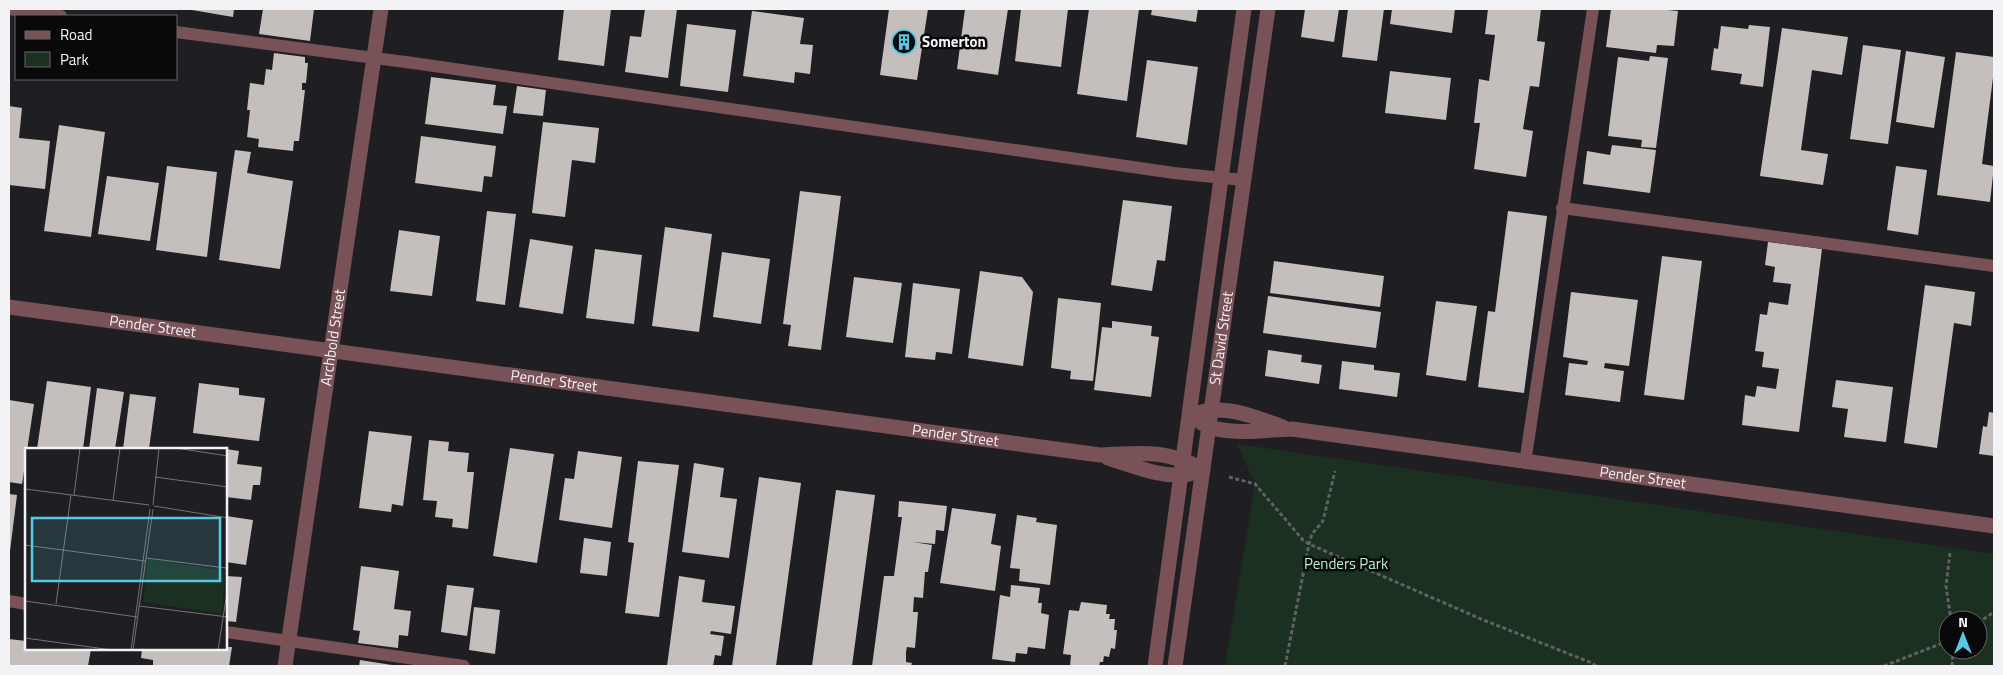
<svg xmlns="http://www.w3.org/2000/svg" width="2003" height="675" viewBox="0 0 2003 675" font-family="'Titillium Web',sans-serif">
<rect width="100%" height="100%" fill="#1f1e22"/>
<!-- green -->
<path fill="#1b3021" fill-rule="evenodd" d="M1237,444L1994,554V666H1225L1255,484ZM1948,620H1978V650H1948Z"/>
<!-- building -->
<path fill="#c4bebc" d="M186,9H234L233,17Z
M263,9H314L310,41L259,34Z
M564,9H611L604,66L558,60Z
M645,9H677L668,78L625,72L630,36L641,37Z
M889,9H928L917,80L880,75Z
M965,9H1008L998,75L957,69Z
M1021,9H1068L1061,67L1015,61Z
M1089,9H1139L1127,101L1077,94Z
M1152,9H1198L1196,22L1151,15Z
M1305,9H1339L1334,42L1301,37Z
M1348,9H1384L1377,61L1342,57Z
M1392,9H1455L1452,33L1390,24Z
M1488,9H1541L1537,41L1545,42L1539,87L1530,86L1523,129L1533,131L1526,177L1474,169L1480,123H1474L1479,79L1489,81L1495,35L1485,34Z
M1611,9H1657L1678,11L1674,46L1657,45L1656,53L1606,47Z
M752,11L804,18L800,44L813,45L810,74L795,72L794,83L743,76Z
M687,24L736,30L728,92L680,86Z
M1749,25L1770,27L1763,87L1740,84L1742,74L1711,70L1714,48L1718,49L1721,26L1748,29Z
M1782,28L1848,37L1842,75L1812,70L1801,150L1828,154L1823,185L1760,176Z
M1863,45L1901,50L1888,144L1850,139Z
M1906,51L1945,57L1934,128L1896,122Z
M1956,52L1994,57V70L1982,164L1994,166L1990,202L1937,195Z
M274,53L305,57V63H308L306,83H302V90H305L299,141H294L293,151L258,147L259,139L247,137L250,110H247L250,83L264,85L266,69L272,70Z
M1650,56L1668,58L1656,148L1641,147L1642,140L1608,136L1618,57L1649,61Z
M1147,60L1198,67L1187,145L1136,137Z
M1390,71L1451,78L1446,120L1385,113Z
M431,77L496,85L493,105L507,106L503,134L425,124Z
M517,86L546,90L543,116L513,113Z
M9,106L22,108L19,138L50,141L45,189L9,185Z
M543,122L599,128L595,163L572,160L565,217L532,213Z
M59,125L105,132L91,237L44,231Z
M421,136L496,146L492,177L484,176L482,192L415,183Z
M1612,145L1656,150L1650,193L1583,184L1587,151L1610,155Z
M235,150L251,152L247,173L293,181L280,269L219,260Z
M167,166L217,172L207,257L156,250Z
M1896,166L1927,170L1918,235L1887,230Z
M107,176L159,183L150,241L98,234Z
M800,191L841,196L821,350L788,346L791,325L783,324Z
M1123,200L1172,206L1165,261L1157,260L1152,291L1111,285Z
M487,211L516,214L505,305L476,301Z
M1508,211L1547,216L1524,393L1478,387L1488,311L1495,312Z
M665,227L712,234L699,332L652,326Z
M399,230L440,236L432,296L390,291Z
M530,239L573,246L563,314L519,307Z
M1768,242L1822,249L1799,432L1742,425L1745,395L1755,397L1757,386L1776,389L1779,369L1762,367L1764,352L1755,351L1760,314L1767,315L1769,302L1788,305L1791,284L1773,282L1775,267L1765,265Z
M595,249L642,255L634,324L586,318Z
M722,252L770,259L761,324L713,317Z
M1662,256L1702,261L1684,400L1644,395Z
M1274,261L1384,276L1380,307L1270,293Z
M980,271L1022,277L1033,292L1023,366L968,358Z
M854,277L902,283L893,343L846,337Z
M913,283L960,289L952,354L936,352L935,360L905,357Z
M1925,285L1975,292L1971,326L1954,323L1937,448L1904,443Z
M1571,292L1638,300L1629,366L1605,363L1604,368L1624,371L1620,402L1565,395L1569,363L1587,365L1588,361L1563,357Z
M1268,296L1381,312L1376,348L1263,333Z
M1058,298L1101,303L1093,381L1070,379L1071,371L1051,368Z
M1436,301L1477,306L1466,381L1426,375Z
M1112,321L1152,326L1151,336L1159,337L1151,397L1094,390L1102,327L1112,328Z
M1268,350L1302,355L1301,362L1322,365L1319,384L1265,376Z
M1342,361L1374,365V370L1400,373L1397,397L1339,389Z
M1836,380L1893,387L1886,442L1844,437L1848,409L1832,407Z
M47,381L91,387L83,449H37Z
M199,383L239,388V395L265,398L259,441L193,433Z
M97,388L124,392L115,449H89Z
M130,394L156,397L149,449H123Z
M9,400L34,404L22,484L9,482Z
M1989,412L1994,413V456L1979,454L1983,426L1987,427Z
M369,431L412,436L403,506L392,504L391,512L359,508Z
M429,440L449,442L448,451L469,453L467,472H474L468,529L452,527L453,519L435,517L437,501L423,500Z
M510,448L554,454L537,563L493,556Z
M226,449L239,451L237,464L262,467L260,485H253L251,500L226,497Z
M578,451L622,457L612,528L559,520L565,478L574,479Z
M638,461L679,465L659,617L625,613L634,543L628,542Z
M694,463L724,468L720,497L737,499L729,558L682,552Z
M759,477L801,483L776,666H732Z
M836,490L875,495L852,666H812Z
M9,494L17,495L10,551H9Z
M899,501L947,506L944,531L936,530L935,544L913,542L932,545L928,572H925L923,598L914,597L913,612H918L915,648L907,647L906,652V662L912,663L911,666H872L884,576H894L902,517H898Z
M952,508L996,514L991,544L1001,546L995,591L940,583Z
M1017,515L1037,518L1036,522L1057,525L1050,585L1019,581L1020,569L1010,568Z
M226,516L253,520L246,565L226,562Z
M584,538L611,542L607,576L580,573Z
M361,566L399,571L394,609L411,611L408,636L399,635L398,648L358,643L360,631L353,630Z
M226,576L242,577L236,622L226,621Z
M679,576L705,580L702,602L735,606L731,634L711,631L710,634L724,636L721,656L715,655L713,666H667Z
M447,585L474,588L467,636L441,632Z
M1011,585L1040,588L1038,603H1042L1041,613L1049,615L1045,649L1028,647L1027,654L1016,653L1015,662L992,659L1000,595L1010,597Z
M1081,602L1107,605L1106,614H1110L1109,619H1115L1114,630H1117L1115,649L1111,648L1109,657L1104,656L1103,662H1100L1099,666H1070L1071,655L1063,654L1069,610L1079,611Z
M474,607L500,610L495,654L469,650Z
M9,639L26,641V649H91L88,666H9Z
M226,647H232L229,666H153V660L141,658L142,649H226Z
M360,660L392,665V666H359Z"/>
<g fill="none" stroke-linecap="round" stroke-linejoin="round">
<!-- path -->
<path stroke="#616064" stroke-width="3" stroke-dasharray="4 2.5" stroke-linecap="butt" d="M1229,477L1255,484L1303,540L1309,544L1481,619L1592,663L1596,666
M1950,553L1946,586L1951,620
M1978,623L1994,612
M1285,666L1309,544L1312,534L1323,521L1335,471
M1884,666L1948,641
M1952,666L1953,650"/>
<!-- lane -->
<path stroke="#795257" stroke-width="12" d="M9,9L61,16
M176,32L413,63L1174,173L1243,180
M1562,208L1994,266
M1525,463L1593,9
M9,601L26,604
M226,632L464,666"/>
<!-- street -->
<g stroke="#795257" stroke-width="15">
<path id="s1" d="M9,307L1100,455C1143,453 1162,449 1203,469"/>
<path d="M1201,412C1230,405 1256,418 1283,427"/>
<path id="s2" d="M1190,415C1196,419 1203,425 1210,427C1235,435 1265,430 1292,429L1994,526"/>
<path d="M1108,458C1134,466 1163,479 1190,474"/>
<path id="s3" d="M285,666L381,9"/>
<path d="M1155,666L1244,9"/>
<path id="s4" d="M1175,666L1268,9"/>
</g>
</g>
<!-- icons -->
<defs>
<symbol id="building-ring" viewBox="-11 -11 22 22"><circle r="9.5" fill="#09080a" stroke="#58c9e3" stroke-width="1.5"/><path d="M-4-6H4V6H1V3H-1V6H-4ZM-2.5-4.3h1.7v1.8h-1.7ZM.8-4.3h1.7v1.8H.8ZM-2.5-1h1.7V.8h-1.7ZM.8-1h1.7V.8H.8Z" fill="#58c9e3"/></symbol>
</defs>
<g fill-rule="evenodd">
<use href="#building-ring" x="890" y="28" width="28" height="28"/>
</g>
<g text-anchor="middle" stroke-width="5" stroke-linejoin="round" paint-order="stroke">
<!-- poi labels -->
<g font-size="15" font-weight="bold" fill="#f3f2f5" stroke="#09080a" text-anchor="start">
<text x="922" y="47">Somerton</text>
</g>
<!-- street labels -->
<g font-size="15" fill="#f3f2f5" stroke="#09080a">
<text dy="5" stroke="none"><textPath href="#s1" startOffset="145">Pender Street</textPath></text>
<text dy="5" stroke="none"><textPath href="#s3" startOffset="332">Archbold Street</textPath></text>
<text dy="5" stroke="none"><textPath href="#s4" startOffset="331">St David Street</textPath></text>
<text dy="5" stroke="none"><textPath href="#s1" startOffset="550">Pender Street</textPath></text>
<text dy="5" stroke="none"><textPath href="#s1" startOffset="955">Pender Street</textPath></text>
<text dy="5" stroke="none"><textPath href="#s2" startOffset="460">Pender Street</textPath></text>
</g>
<!-- park labels -->
<g font-size="15" fill="#b5f4c8" stroke="#09080a">
<text x="1346" y="569">Penders Park</text>
</g>
</g>
<!-- overview -->
<g transform="translate(25 448)">
<rect width="202" height="202" fill="#1f1e22"/>
<path d="M123,111L200,123L197,166L118,154Z" fill="#1b3021"/>
<path fill="none" stroke="#747376" stroke-width="1" d="M151,0L203,8M130,29L203,39M0,41L124,57M49,47L55,0M88,53L95,0M128,57L134,0M129,58L203,70M0,97L120,113M121,110L201,120M0,153L112,169M31,156L46,47M114,158L203,169M0,190L87,202M106,202L125,61M108,202L128,61M193,202L203,138"/>
<path fill="#58c9e3" fill-opacity="0.15" stroke="#58c9e3" stroke-width="2.5" d="M7,70H195V133H7Z"/>
<rect width="202" height="202" fill="none" stroke="#f3f2f5" stroke-width="2.5"/>
</g>
<!-- border -->
<rect width="2003" height="675" fill="none" stroke="#f3f2f5" stroke-width="20"/>
<!-- legend -->
<rect x="15" y="15" width="162" height="65" fill="#09080a" stroke="#676668"/>
<rect x="25" y="31" width="25" height="8" fill="#795257" stroke="#676668"/>
<text x="60" y="40" font-size="15" fill="#f3f2f5">Road</text>
<rect x="25" y="52" width="25" height="15" fill="#1b3021" stroke="#676668"/>
<text x="60" y="65" font-size="15" fill="#f3f2f5">Park</text>
<!-- north arrow -->
<g transform="translate(1963 635)"><circle r="24" fill="#09080a" stroke="#676668"/>
<path d="M0-4L9 19L0 12L-9 19Z" fill="#58c9e3"/>
<text y="-8" font-size="14" font-weight="bold" text-anchor="middle" fill="#f3f2f5">N</text>
</g>
</svg>
